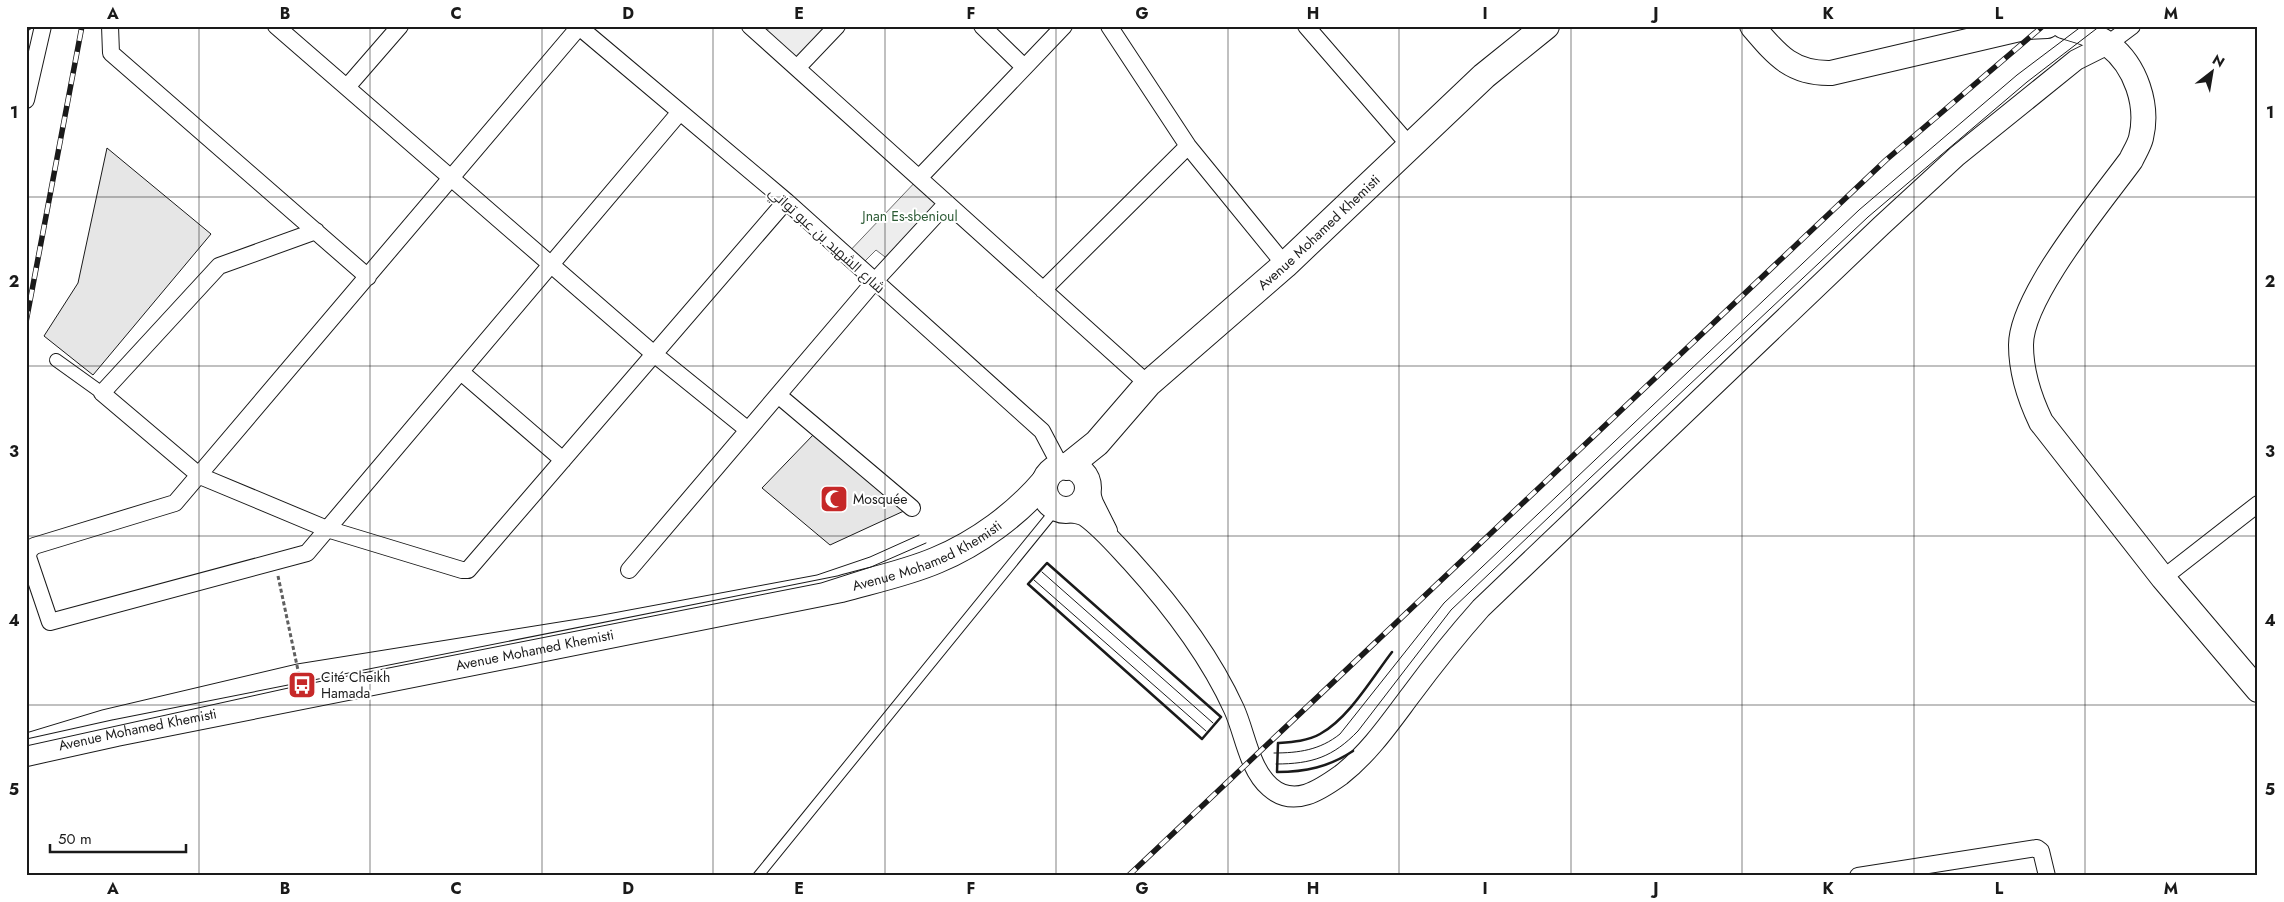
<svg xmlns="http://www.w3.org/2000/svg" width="2284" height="902" viewBox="0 0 2284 902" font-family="Jost,Cairo,sans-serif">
<rect width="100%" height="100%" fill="#fff"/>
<!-- built -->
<path fill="#ededed" stroke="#6a6a6a" d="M771,26H837L797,68L762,36Z
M919,178L947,203L893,263L876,250L858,268L845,256Z"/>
<!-- building -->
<path fill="#e6e6e6" stroke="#1a1a1a" d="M26,26H35L26,32Z
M107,148L211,234L93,375L44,336L78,283Z
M814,434L906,510L830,545L762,488Z"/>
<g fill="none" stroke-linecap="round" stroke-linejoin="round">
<defs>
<path id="service" d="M758,876L1057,508"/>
<path id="pedestrian" d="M56,360L102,393"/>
<path id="minor" d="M110,26L111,53L368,277
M276,26L654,354L748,430
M578,26L786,201L1042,431L1061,467
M750,26L1148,384
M982,26L1024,67
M1109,26L1188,146L1285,265
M1306,26L1410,146
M579,27L175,503L34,546L29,551L28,557L50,622L307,553L680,112
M2108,44L2132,26
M797,68L837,26
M347,87L400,26
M26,100L43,26
M919,178L1064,26
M316,231L219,266L102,393L200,476L327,529L462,570H468L786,201
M1043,290L1188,146
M461,372L563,460
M778,395L912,508
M629,570L874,282L947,203
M2163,578L2258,504
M1858,876L2037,848L2041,851L2047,876"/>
<path id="tertiary" d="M1087,484L1093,503L1107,531
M1063,510C1070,512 1079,513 1085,516C1102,528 1117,546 1131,561C1171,605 1209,654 1234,709C1245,733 1249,769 1270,787C1294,808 1320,790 1341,775C1369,753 1389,724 1410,696C1433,665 1456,636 1481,608L1881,226L1957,156L2076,60L2108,44"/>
<path id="secondary" d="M1752,26C1776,54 1791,74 1831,73L2028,27L2047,26
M2063,26C2078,31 2097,35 2109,45C2136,66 2149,105 2141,138C2139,146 2134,153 2131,160C2101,201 2021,296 2021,345C2021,373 2029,397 2041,422L2163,578L2258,690"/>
<g id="primary">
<circle cx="1066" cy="488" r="22"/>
<path id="s1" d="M1067,467L1097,443L1148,384L1285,265L1484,76L1546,26"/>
<path id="s2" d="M26,753L116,733L841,589C873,580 907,573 937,560C978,543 1017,514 1045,481"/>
</g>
</defs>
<!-- service casing -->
<use href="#service" stroke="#1a1a1a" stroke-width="11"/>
<!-- pedestrian casing -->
<use href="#pedestrian" stroke="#1a1a1a" stroke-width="14"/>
<!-- minor casing -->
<use href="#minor" stroke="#1a1a1a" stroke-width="18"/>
<!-- tertiary casing -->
<use href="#tertiary" stroke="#1a1a1a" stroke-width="22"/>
<!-- secondary casing -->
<use href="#secondary" stroke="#1a1a1a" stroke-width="26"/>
<!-- primary casing -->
<use href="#primary" stroke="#1a1a1a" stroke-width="28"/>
<!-- path -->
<path stroke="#5f5f5f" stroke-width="3" stroke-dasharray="4 2.5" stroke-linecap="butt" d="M278,576L299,675"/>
<!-- service -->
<use href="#service" stroke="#fff" stroke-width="9"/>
<!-- pedestrian -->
<use href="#pedestrian" stroke="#fff" stroke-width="12"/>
<!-- minor -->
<use href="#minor" stroke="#fff" stroke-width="16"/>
<!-- tertiary -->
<use href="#tertiary" stroke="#fff" stroke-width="20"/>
<!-- secondary -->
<use href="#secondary" stroke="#fff" stroke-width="24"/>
<!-- primary -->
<use href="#primary" stroke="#fff" stroke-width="26"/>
<!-- tram -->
<path stroke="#1a1a1a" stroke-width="1" d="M1042,572L1213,723
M1034,580L1206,731
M26,733L102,710L297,664L597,616L817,575L870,557L919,535
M26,746L302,685L821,583L871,567L926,543
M1274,753C1299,753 1320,750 1340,734L1444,603L1859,210L2017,75L2082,26
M1276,764C1312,764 1333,757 1358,731L1451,610L1590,478L1868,217L2027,82L2100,26"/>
<defs>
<path id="rail" d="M26,322L82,26
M1128,876L1886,160L2043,26"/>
</defs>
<!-- rail casing -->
<use href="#rail" stroke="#1a1a1a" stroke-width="5.5"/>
<!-- rail -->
<use href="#rail" stroke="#fff" stroke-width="4" stroke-dasharray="11" stroke-linecap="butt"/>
<!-- wall -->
<path stroke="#1a1a1a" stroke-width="2.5" d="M1047,563L1221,717L1202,739L1028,584Z
M1353,751C1329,767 1305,772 1277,772L1278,743C1292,742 1308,741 1320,734C1349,718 1372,678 1392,652"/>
</g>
<!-- grid -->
<path fill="none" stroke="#1a1a1a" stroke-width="1" stroke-opacity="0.55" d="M199,26V876M370,26V876M542,26V876M713,26V876M885,26V876M1056,26V876M1228,26V876M1399,26V876M1571,26V876M1742,26V876M1914,26V876M2085,26V876M26,197H2258M26,366H2258M26,536H2258M26,705H2258"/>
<!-- icons -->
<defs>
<symbol id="mosque-square" viewBox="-11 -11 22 22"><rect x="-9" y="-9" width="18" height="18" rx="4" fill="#c62828" stroke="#fff"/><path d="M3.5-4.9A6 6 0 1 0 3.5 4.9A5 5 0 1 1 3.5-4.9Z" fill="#fff"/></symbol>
<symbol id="bus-square" viewBox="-11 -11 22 22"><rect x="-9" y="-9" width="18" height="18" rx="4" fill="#c62828" stroke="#fff"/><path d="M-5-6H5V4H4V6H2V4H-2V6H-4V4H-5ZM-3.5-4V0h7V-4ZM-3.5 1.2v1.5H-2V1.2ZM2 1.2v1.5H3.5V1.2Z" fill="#fff"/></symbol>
</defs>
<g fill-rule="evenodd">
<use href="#mosque-square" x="818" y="483" width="32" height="32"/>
<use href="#bus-square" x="286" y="669" width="32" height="32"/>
</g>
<g text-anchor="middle" stroke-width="4" stroke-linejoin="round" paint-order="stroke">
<!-- park labels -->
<g font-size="14" fill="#2b5a34" stroke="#fff">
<text x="910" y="221">Jnan Es-sbenioul</text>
</g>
<!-- street labels -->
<g font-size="14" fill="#1a1a1a" stroke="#fff">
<text dy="5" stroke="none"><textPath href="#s1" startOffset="345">Avenue Mohamed Khemisti</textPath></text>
<text transform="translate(827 240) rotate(42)" y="5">شارع الشهيد بن عبو تواتي</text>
<text dy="5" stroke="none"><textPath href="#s2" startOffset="924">Avenue Mohamed Khemisti</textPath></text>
<text dy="5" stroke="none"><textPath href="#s2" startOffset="519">Avenue Mohamed Khemisti</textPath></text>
<text dy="5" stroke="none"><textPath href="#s2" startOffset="114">Avenue Mohamed Khemisti</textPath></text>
</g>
<!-- poi labels -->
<g font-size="14" fill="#1a1a1a" stroke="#fff" text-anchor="start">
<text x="853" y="504">Mosquée</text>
<text x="321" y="682">Cité Cheikh<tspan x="321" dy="16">Hamada</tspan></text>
</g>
</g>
<!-- border -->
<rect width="2284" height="902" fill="none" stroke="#ffffff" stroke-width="55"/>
<!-- north arrow -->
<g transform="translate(2212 72) rotate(31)" stroke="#ffffff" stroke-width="4" paint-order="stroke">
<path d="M0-4L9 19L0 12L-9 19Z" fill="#1a1a1a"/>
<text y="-8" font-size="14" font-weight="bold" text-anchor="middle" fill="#1a1a1a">N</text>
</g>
<!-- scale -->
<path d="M50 844v8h136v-8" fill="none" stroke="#1a1a1a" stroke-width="2.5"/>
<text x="58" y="844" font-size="15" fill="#1a1a1a" stroke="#ffffff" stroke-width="4" paint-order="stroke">50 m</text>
<rect x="28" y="28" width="2228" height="846" fill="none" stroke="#1a1a1a" stroke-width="2"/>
<g font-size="16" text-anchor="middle" font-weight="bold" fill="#1a1a1a">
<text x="113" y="19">A</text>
<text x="285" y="19">B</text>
<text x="456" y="19">C</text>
<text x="628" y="19">D</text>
<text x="799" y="19">E</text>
<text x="971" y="19">F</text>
<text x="1142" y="19">G</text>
<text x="1313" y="19">H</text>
<text x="1485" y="19">I</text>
<text x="1656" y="19">J</text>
<text x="1828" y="19">K</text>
<text x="1999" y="19">L</text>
<text x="2171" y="19">M</text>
<text x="14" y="118">1</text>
<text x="2270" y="118">1</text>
<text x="14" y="287">2</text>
<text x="2270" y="287">2</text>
<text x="14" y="457">3</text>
<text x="2270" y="457">3</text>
<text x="14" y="626">4</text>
<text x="2270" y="626">4</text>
<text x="14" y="795">5</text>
<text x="2270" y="795">5</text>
<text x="113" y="894">A</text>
<text x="285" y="894">B</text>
<text x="456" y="894">C</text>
<text x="628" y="894">D</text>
<text x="799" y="894">E</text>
<text x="971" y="894">F</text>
<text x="1142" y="894">G</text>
<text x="1313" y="894">H</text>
<text x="1485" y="894">I</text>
<text x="1656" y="894">J</text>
<text x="1828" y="894">K</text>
<text x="1999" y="894">L</text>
<text x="2171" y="894">M</text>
</g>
</svg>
